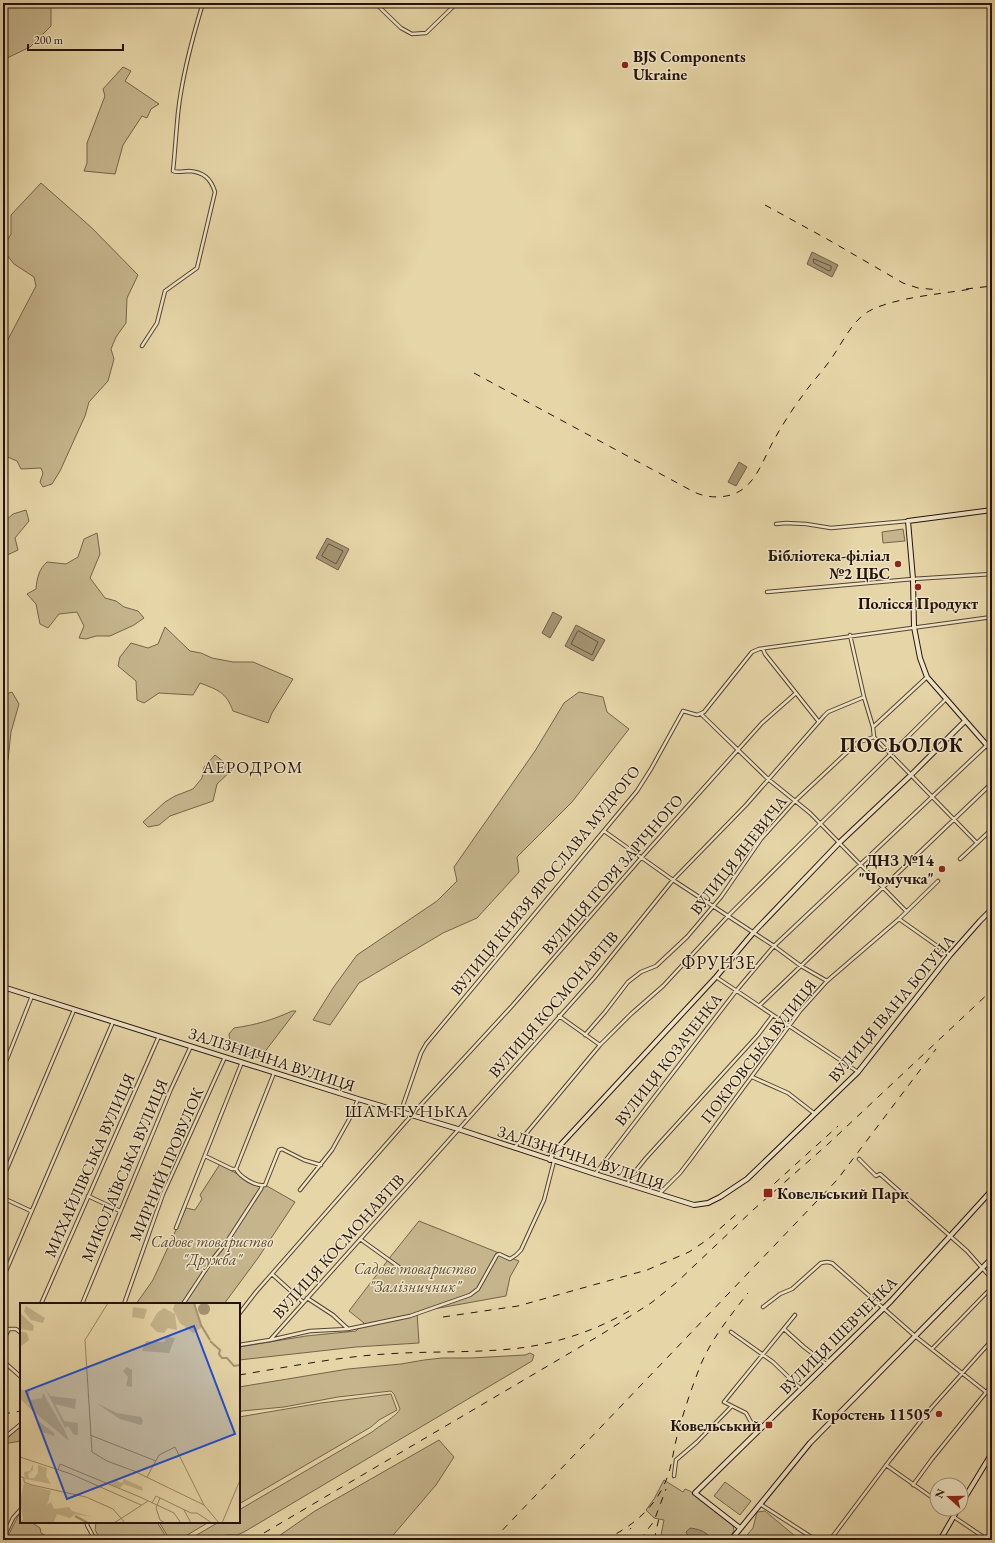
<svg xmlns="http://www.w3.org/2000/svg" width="995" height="1543" viewBox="0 0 995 1543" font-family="'EB Garamond',serif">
<rect width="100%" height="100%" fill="#e6d5a7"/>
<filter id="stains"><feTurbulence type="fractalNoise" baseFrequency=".005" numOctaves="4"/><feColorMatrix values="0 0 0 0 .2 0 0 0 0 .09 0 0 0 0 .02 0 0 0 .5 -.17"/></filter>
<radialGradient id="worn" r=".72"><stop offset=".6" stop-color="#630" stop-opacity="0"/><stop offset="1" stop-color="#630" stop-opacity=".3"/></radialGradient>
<!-- green -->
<path fill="#c5b48c" stroke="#74634b" d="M3,3H51V26L30,47L3,60Z
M123,67L131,71L125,81L159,104L151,109L147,118L142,116L123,145L115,174L84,171L87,163V143L105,96L103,89Z
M41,183L92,228L138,275L127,298L126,323L116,337L111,349L114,359L108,381L89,402L85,416L60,471L52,484L43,487L40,482L43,473L41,468L21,469L17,461L3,455V349L36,286L34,277L14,264L3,250V248L11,234V215Z
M26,510L29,521L15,538L18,550L3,557V523L13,514Z
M903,529L905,541L883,543L882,532Z
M97,533L100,554L90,578L105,598L116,601L124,607L138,611L144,618L134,625L110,636H96L86,639L79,638L84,626L77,612L59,614L48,628L40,624L36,604L27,594L36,589C37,578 39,569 47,562L66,564L78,557L84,539Z
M165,627L190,651L201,653L212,658L233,662H253L293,679L272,713L268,723L233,711C226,692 218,690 200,683L193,695L159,693L144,703L137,700L136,681L118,666L120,657L131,643L148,648L158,644Z
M12,692L19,704L11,732L8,760L3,768V695Z
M579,692L603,697L607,712L629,729L572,802L517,857L519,872L477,918L443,933L359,983L330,1025L313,1020L333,988L357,955L437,901L457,881L454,867L535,751L564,703Z
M215,755L233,769L217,784L213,801L170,816L159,825L148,827L143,822L165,802L175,796L193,789L202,778L204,767Z
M292,1011H296L260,1058L231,1052L229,1034L234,1028C255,1025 273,1020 292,1011Z
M220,1164L258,1186H267L295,1202L258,1258L224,1304H136L153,1280L186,1208L195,1210L202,1199L200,1195Z
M419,1221L519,1261L510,1277L506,1296L417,1312L419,1343L356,1347L239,1360V1347L306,1336L356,1331L364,1323L349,1311L391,1256Z
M530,1353L534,1355L532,1361L244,1532L237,1535H226L217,1540H188L219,1522H239V1510L372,1432C379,1426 397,1416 400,1409L394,1394L391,1391L338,1397L284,1407L242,1411L239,1413V1387L348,1369L401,1364L424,1360L442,1358H471L525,1355Z
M391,1394L397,1410L379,1420L371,1427L239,1504V1417L321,1403Z
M21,1426V1441L3,1444V1442Z
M439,1440L454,1457L436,1485L389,1540H273L315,1511Z
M664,1480L683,1492L685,1489L690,1491L733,1525L734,1531L728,1540H660L664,1520L654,1518L646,1510L654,1499Z
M725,1482L751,1501L740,1515L714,1496Z
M765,1511L800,1540H743L753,1528L757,1512Z
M19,1514L21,1515V1522H31L40,1528L41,1533L53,1540H6Z
M96,1522H157L168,1540H101L95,1530Z
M159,1522H209L179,1540H170Z"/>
<!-- water -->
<path fill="#a49372" stroke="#715f48" d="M812,252L838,265L832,277L807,264Z
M739,462L747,467L736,486L728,482Z
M327,538L349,549L338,570L316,558Z
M553,612L562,617L550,638L542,633Z
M576,625L605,640L593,661L565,646Z
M690,1528C698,1529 705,1531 710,1537L709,1539L690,1540L686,1532Z"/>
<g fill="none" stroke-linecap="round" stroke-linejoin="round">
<!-- shore -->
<path stroke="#64523e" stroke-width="1" d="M814,259L831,266V270L829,271L814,263Z
M329,544L343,551L336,564L322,556Z
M579,631L598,642L592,655L571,644L577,632Z"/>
<defs>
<path id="street" d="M375,3L401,28L412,34L426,33L457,3
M142,346L157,323L165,291L197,268L215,192C211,179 204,172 189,171C184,171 178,173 173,171C175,152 176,133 178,113C182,76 192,39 203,3
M776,524L786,523L806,524L831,528L908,521
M767,592L913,579L992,574
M850,635L864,697L873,727
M796,693L819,722
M701,714L768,779L810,813L906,911
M874,737L977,843
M604,831L673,880L774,946L801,966L827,981
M960,859L992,829
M899,919L950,955
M716,977L858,1072
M759,1006L992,783
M559,1016L600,1045
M585,1035L605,1012L628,982L641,972L656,966L687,937L721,897L761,839L795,801L857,743L874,737L873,727L927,677
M3,1069L32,996
M274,1073L236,1169C240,1177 256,1187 265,1185L279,1150L282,1149L304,1160L321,1165
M752,1077L788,1093L815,1114
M401,1111L421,1053L426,1044L637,791L651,769L683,711L697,715L704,712L752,652L759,649L992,617
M514,1148L600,1045L631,1014L663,986L728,916L820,824L946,699
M205,1156L232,1169H236
M859,1159L876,1176L880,1174L967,1251L992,1279
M595,1174L736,991L774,946L987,745
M3,1178L74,1010
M628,1184L629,1179L646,1158L758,1035L773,1015
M300,1190L332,1150L351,1116L358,1099
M659,1194L680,1173L690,1160L800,1011L827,981L899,919L938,881
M88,1196L120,1211
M3,1198L31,1211
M176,1228L242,1062
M360,1239L399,1267
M272,1274L303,1302
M3,1278L113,1022
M307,1298L333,1315L348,1329
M41,1304L159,1036
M82,1304L171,1089L191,1046
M124,1304L163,1194L225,1057
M183,1304L212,1260L228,1240L261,1189L262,1186
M763,1307L780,1294L792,1289L821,1263L827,1262L832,1263L915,1336L986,1392
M239,1314L256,1292L417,1109L512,1006L641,858L762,723L796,693L765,654L763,649
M784,1329L804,1347L826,1364
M731,1332L773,1362L801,1389
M270,1340L594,978L673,880L746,805L824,716L828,712L864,697
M239,1345L270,1340L310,1331L348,1329L410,1316L470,1295L478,1289L497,1255L499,1254L510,1259L516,1255L521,1250L544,1200L554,1161
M932,1349L992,1287
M3,1355L5,1337L9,1329H16L21,1333
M3,1361L21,1377
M759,1429L751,1422L746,1413L724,1402L795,1315
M3,1439L21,1424
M886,1465L937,1501
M674,1476L676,1460L697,1442L731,1407
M913,1485L932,1459L992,1385
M760,1504L816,1540
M949,1509L955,1513
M954,1517L988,1540
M88,1522L87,1525L95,1540
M3,1539L13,1518L21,1509
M830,1540L890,1460L932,1407L992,1340"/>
<path id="secondary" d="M992,510L908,521L913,579L914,627L920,658L927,677L992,751
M3,987L358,1099L458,1129L595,1174L694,1205L708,1203L720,1197L747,1179L858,1072L950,955L980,921L992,909
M550,1160L553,1153L716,977L753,933L839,843L911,775L965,721
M961,1504L992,1453
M740,1528L695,1493L891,1301L992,1190
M731,1540L810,1443L992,1258
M940,1540L958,1509"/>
</defs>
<!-- street casing -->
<use href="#street" stroke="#544331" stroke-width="4.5"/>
<!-- secondary casing -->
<use href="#secondary" stroke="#24120a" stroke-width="6"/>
<!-- street -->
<use href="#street" stroke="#efe4c6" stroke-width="2.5"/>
<!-- secondary -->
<use href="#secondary" stroke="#efe4c6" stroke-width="4"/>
<!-- rail -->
<path stroke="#24120a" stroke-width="1" stroke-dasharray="7 7" stroke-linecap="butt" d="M765,205L827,239L903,283L918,288L940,290
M966,289L992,286
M474,373L694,492C709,499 729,499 743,489C759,477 765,455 775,438C783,424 793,408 803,395C811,383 822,372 831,359C841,345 849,327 863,315C885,298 942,294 971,289
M764,1193L838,1126
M443,1317L518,1306L647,1270L689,1252L707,1240L740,1211
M239,1375C288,1367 337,1357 386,1354C428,1351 470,1353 511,1349C552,1345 593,1332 629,1311
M3,1414L21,1411
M252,1540L602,1334L651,1303L676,1283L753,1210L827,1145L992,990
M493,1540L837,1180L936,1049
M604,1540C634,1526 659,1505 669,1472C673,1459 674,1446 678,1433C684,1410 692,1387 701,1364C712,1338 731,1315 748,1293
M621,1540L631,1528
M640,1540L654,1521L666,1489
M654,1540L659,1518"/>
</g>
<!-- markers -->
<g fill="#8f2418" stroke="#efe4c6" stroke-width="1.5">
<circle cx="625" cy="65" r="4"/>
<circle cx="898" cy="564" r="4"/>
<circle cx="918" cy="587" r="4"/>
<circle cx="942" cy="869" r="4"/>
<rect x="763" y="1188" width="10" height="10" rx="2"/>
<circle cx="939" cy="1414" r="4"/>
<rect x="765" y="1421" width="8" height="8" rx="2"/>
</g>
<g text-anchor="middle" stroke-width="3" stroke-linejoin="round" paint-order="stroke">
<!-- poi labels -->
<g font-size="16" font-weight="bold" fill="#24120a" stroke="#efe4c6" text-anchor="end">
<text x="633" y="62" text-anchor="start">BJS Components<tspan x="633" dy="18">Ukraine</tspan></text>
<text x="890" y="561">Бібліотека-філіал<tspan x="890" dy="18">№2 ЦБС</tspan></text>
<text x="918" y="609" text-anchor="middle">Полісся Продукт</text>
<text x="934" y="866">ДНЗ №14<tspan x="934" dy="18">"Чомучка"</tspan></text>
<text x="777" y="1199" text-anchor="start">Ковельський Парк</text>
<text x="931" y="1420">Коростень 11505</text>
<text x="761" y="1431">Ковельський</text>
</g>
<!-- street labels -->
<g font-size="16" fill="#24120a" stroke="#efe4c6">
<text transform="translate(738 855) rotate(-52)" y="6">ВУЛИЦЯ ЯНЕВИЧА</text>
<text transform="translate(612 874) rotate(-49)" y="6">ВУЛИЦЯ ІГОРЯ ЗАРІЧНОГО</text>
<text transform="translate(545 880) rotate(-51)" y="6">ВУЛИЦЯ КНЯЗЯ ЯРОСЛАВА МУДРОГО</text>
<text transform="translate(553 1004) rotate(-49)" y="6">ВУЛИЦЯ КОСМОНАВТІВ</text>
<text transform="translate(891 1008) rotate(-50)" y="6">ВУЛИЦЯ ІВАНА БОГУНА</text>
<text transform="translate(758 1051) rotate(-52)" y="6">ПОКРОВСЬКА ВУЛИЦЯ</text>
<text transform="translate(272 1059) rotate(18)" y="6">ЗАЛІЗНИЧНА ВУЛИЦЯ</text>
<text transform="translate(668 1059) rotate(-52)" y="6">ВУЛИЦЯ КОЗАЧЕНКА</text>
<text transform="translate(581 1157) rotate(18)" y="6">ЗАЛІЗНИЧНА ВУЛИЦЯ</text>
<text transform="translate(166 1164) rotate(-67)" y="6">МИРНИЙ ПРОВУЛОК</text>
<text transform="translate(89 1165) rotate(-66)" y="6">МИХАЙЛІВСЬКА ВУЛИЦЯ</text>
<text transform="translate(124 1170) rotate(-67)" y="6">МИКОЛАЇВСЬКА ВУЛИЦЯ</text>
<text transform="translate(338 1246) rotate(-48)" y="6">ВУЛИЦЯ КОСМОНАВТІВ</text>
<text transform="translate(838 1335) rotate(-45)" y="6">ВУЛИЦЯ ШЕВЧЕНКА</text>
</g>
<!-- park labels -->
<g font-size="16" font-style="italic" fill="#5c4b38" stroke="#efe4c6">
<text x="212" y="1247">Садове товариство<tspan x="212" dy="18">"Дружба"</tspan></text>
<text x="415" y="1274">Садове товариство<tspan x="415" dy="18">"Залізничник"</tspan></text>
</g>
<!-- neighbourhood labels -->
<g font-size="17" letter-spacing="1" fill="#24120a" stroke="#efe4c6">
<text x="253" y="773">АЕРОДРОМ</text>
<text x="407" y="1117">ШАМПУНЬКА</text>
</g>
<!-- quarter labels -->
<g font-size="18" letter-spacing="1" fill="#24120a" stroke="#efe4c6">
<text x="719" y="969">ФРУНЗЕ</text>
</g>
<!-- district labels -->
<g font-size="20" font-weight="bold" letter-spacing="1" fill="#24120a" stroke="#efe4c6">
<text x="902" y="752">ПОСЬОЛОК</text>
</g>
</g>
<!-- overview -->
<g transform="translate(20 1303)">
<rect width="220" height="220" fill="#e6d5a7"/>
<path d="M155,0H174L181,25L173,30L160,20L153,7ZM6,3L25,15L23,20L11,17L4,8ZM113,4L127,6L124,16L112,14ZM144,5L155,11L157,27L148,25L144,30L137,29L130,22L137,10ZM0,10L14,23L13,28L0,26ZM0,28L7,30L9,37L0,44ZM147,34L155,35L149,50L122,48L126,38L144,39ZM107,64L112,67V84L106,83L108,74L103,68ZM25,85L30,93L56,96L55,106L35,101L44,118L58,120V132H54L48,123L45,125ZM0,86L10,89L8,95L11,96L7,102L0,96ZM23,90L44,126L49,138L7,103L11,97L22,95ZM76,100L97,110L121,114L123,118L121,122L100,116ZM16,116L35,131L34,133L20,128ZM13,161V167L8,171L9,175H14L18,170V162L27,165L26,173L31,181L5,176L4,169L10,168ZM104,176L122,184L123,188L104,181L100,185L90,182L94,177L102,180ZM4,180L31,188L27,202L31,199L34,206L49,204L52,208L72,214L55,211L50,215L37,211L33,220H0L3,216L0,198Z" fill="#c5b48c"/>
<path d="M178 6a6 6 0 1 1 12 0a6 6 0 1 1-12 0Z" fill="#a49372"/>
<path fill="none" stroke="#a49372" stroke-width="2" d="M174,0L181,22L190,37M190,38L200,47L199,51L202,55H207L214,63L220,62M55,213L68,220"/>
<path fill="none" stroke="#988768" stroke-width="1" d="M88,0L65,37L72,149L87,158L114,168L184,202L199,220M70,132L136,158M0,154L51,171L121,202M38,167L40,161L120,194L154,210L161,220M0,173L4,175V179L12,182L66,194L93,206L105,220M127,174L139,152L155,144L184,202M140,195L136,205L140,217L145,220M132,200L136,193L171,210H177L192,220M164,207L171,220M94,220L128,198M202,220L220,177"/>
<path fill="#1d4ed8" fill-opacity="0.15" stroke="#1d4ed8" stroke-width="2" d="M174,23L215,131L47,196L6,88Z"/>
<rect width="220" height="220" fill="none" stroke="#24120a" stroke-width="2"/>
</g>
<!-- margin -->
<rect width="995" height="1543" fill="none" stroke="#e6d5a7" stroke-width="16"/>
<rect x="4" y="4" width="987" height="1535" fill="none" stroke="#24120a" stroke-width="2"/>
<rect x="8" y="8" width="979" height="1527" fill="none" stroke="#24120a"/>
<!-- north arrow -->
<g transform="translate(949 1497) rotate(291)"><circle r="19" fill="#efe4c6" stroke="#9e907b"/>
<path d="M0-3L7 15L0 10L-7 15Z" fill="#8f2418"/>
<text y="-6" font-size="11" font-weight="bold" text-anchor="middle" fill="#24120a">N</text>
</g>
<!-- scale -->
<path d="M28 44v6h95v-6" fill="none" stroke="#24120a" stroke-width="2"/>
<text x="34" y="44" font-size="12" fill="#24120a" stroke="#efe4c6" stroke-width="3" paint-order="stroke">200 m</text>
<rect width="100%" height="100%" filter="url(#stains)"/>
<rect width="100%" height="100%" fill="url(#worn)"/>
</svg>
